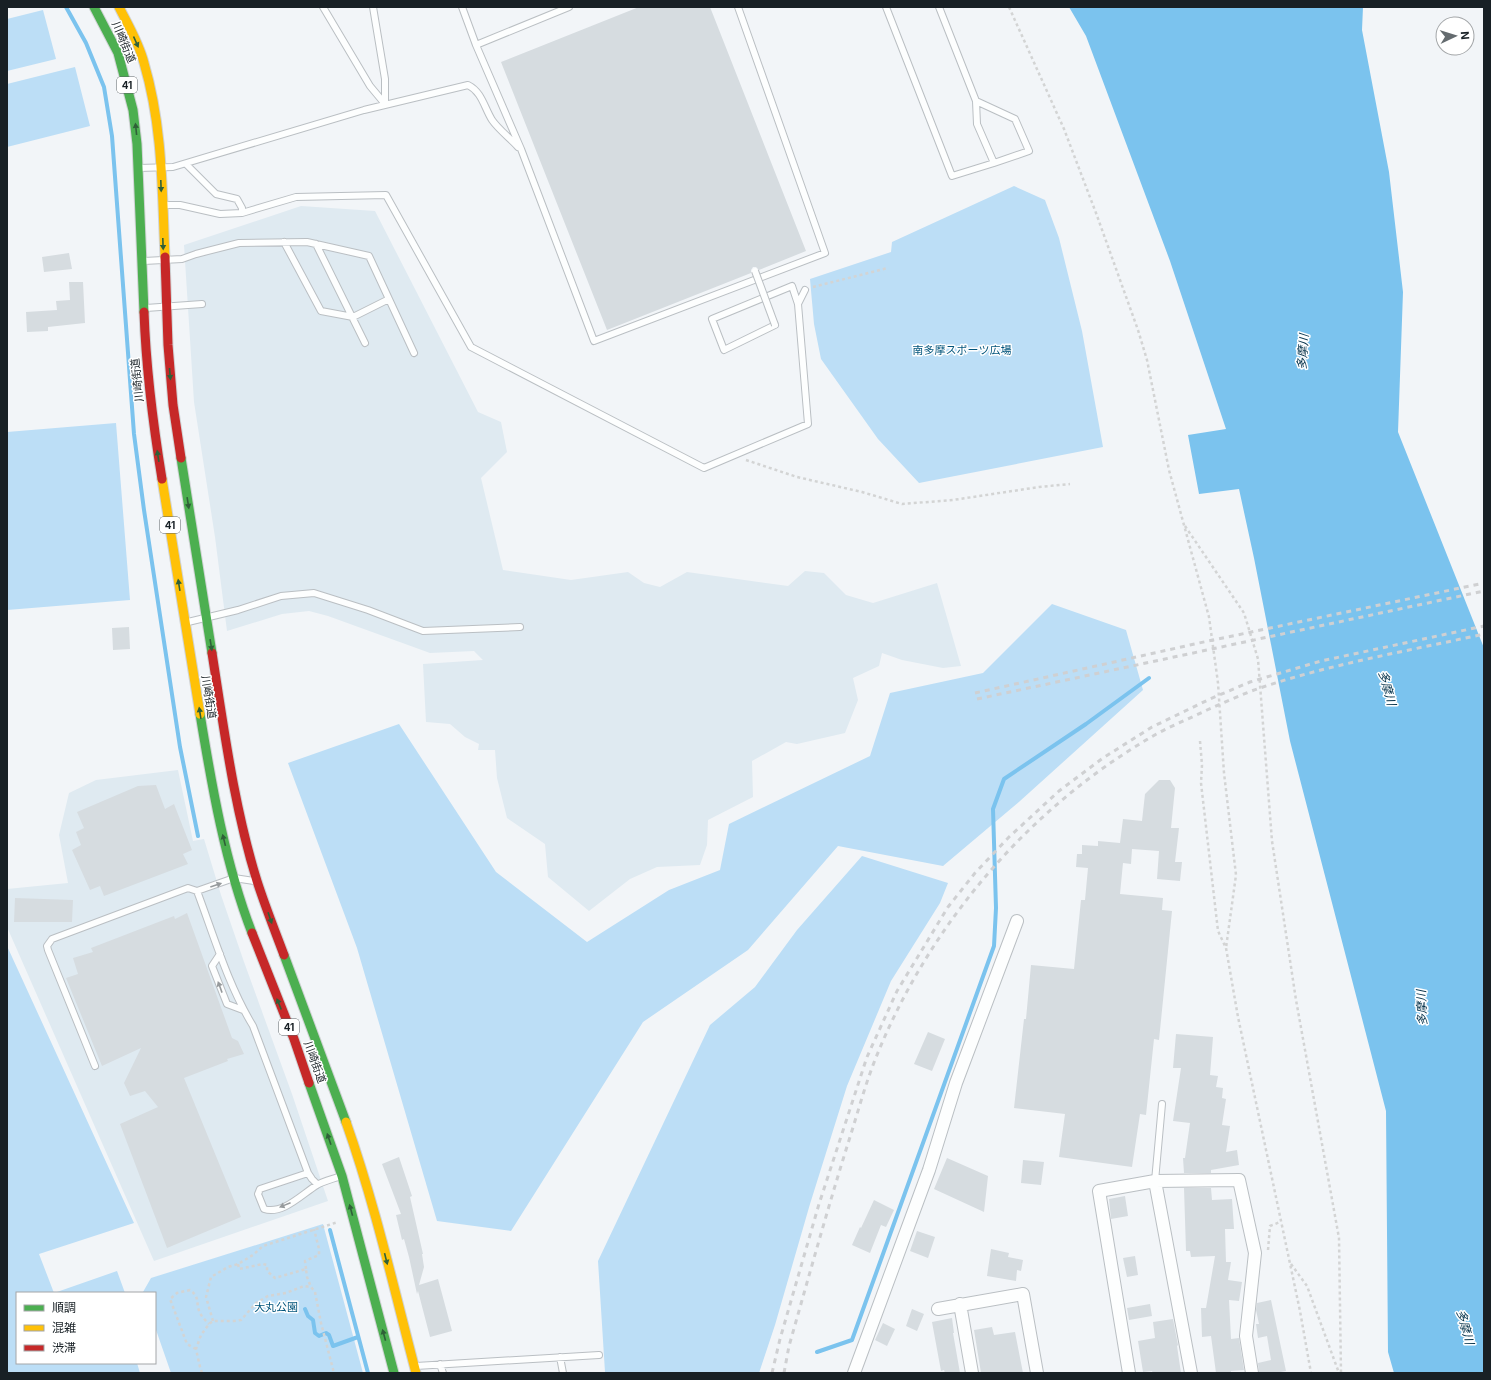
<svg xmlns="http://www.w3.org/2000/svg" width="1491" height="1380" viewBox="0 0 1491 1380" font-family="Inter,'Noto Sans JP',sans-serif">
<rect width="100%" height="100%" fill="#f2f5f8"/>
<!-- built -->
<path fill="#dfeaf1" d="M301,206L375,211L478,412L501,422L507,452L481,478L503,570L571,580L628,572L644,583L660,587L687,572L788,586L805,571L824,573L846,595L873,603L937,583L961,666L943,668L902,660L882,653L879,666L853,678L858,700L845,733L797,744L786,742L752,761L753,797L708,820L707,845L700,865L657,867L630,879L589,911L548,877L545,844L507,818L497,778L495,750H478L479,744L465,737L450,724L426,722L423,664L483,660L474,651L430,653L328,616L309,611L282,614L227,631L215,537L194,402L184,245Z
M178,770L193,841L204,839L221,895L244,962L292,1094L328,1201L154,1261L7,927V889L68,883L59,835L69,793L96,780Z"/>
<!-- green -->
<path fill="#bcdef6" d="M43,10L56,59L7,71V19Z
M75,67L90,126L7,147V84Z
M1014,186L1045,200L1059,238L1082,331L1103,447L919,483L878,439L821,359L814,324L810,279L891,252L892,242Z
M116,423L130,600L7,610V432Z
M1052,604L1126,630L1143,690L1020,801L943,866L838,846L748,950L643,1022L511,1231L437,1221L357,948L288,763L399,724L496,872L587,942L669,890L720,870L729,824L870,756L890,693L983,673Z
M862,856L948,883L940,903L891,981L847,1086L810,1204L775,1325L759,1373H589L605,1372L598,1261L710,1025L755,987L797,930Z
M7,946L134,1223L39,1254L54,1293H17V1363H137L140,1373H7Z
M323,1224L363,1373H171L155,1327V1293L143,1292L151,1278Z
M117,1271L125,1293H54Z"/>
<!-- water -->
<path fill="#7bc3ee" d="M1069,7H1363L1362,30L1389,172L1403,292L1398,432L1484,648V1373H1394L1388,1352L1386,1111L1290,741L1254,558L1239,489L1199,494L1188,435L1226,429L1170,261L1086,36Z"/>
<g fill="none" stroke-linecap="round" stroke-linejoin="round">
<!-- stream -->
<path stroke="#7bc3ee" stroke-width="4" d="M66,7L86,43L104,87L112,136L134,434L144,510L180,747L198,836
M330,1230L368,1373
M305,1309L308,1316L313,1320L315,1333L319,1336L326,1333L329,1335L333,1346L358,1337
M817,1352L852,1340L994,946L996,908L993,809L1004,779L1086,724L1149,678"/>
</g>
<!-- building -->
<path fill="#d6dce0" d="M639,7H710L806,251L759,270L756,267H753L751,270V273L607,330L501,62Z
M69,253L72,269L44,272L42,257Z
M69,282H83L85,323L48,327V331L27,332L26,312L57,310L56,301L70,300Z
M129,627L130,649L113,650L112,628Z
M1159,780H1170L1175,788L1171,828H1179L1175,862H1182L1180,881L1157,879L1159,851L1132,849L1131,864L1123,863L1120,894L1163,898L1162,910L1172,911L1159,1040L1154,1039L1146,1115L1140,1114L1132,1167L1059,1157L1065,1114L1014,1108L1024,1019H1026L1031,965L1074,969L1081,900H1085L1088,868L1076,867L1077,854H1082V845L1098,846V841L1120,843L1123,819L1142,821L1145,794Z
M156,785L165,809L174,804L192,850L183,854L188,864L104,896L100,886L90,890L72,850L81,845L76,832L84,828L77,812L138,786Z
M15,898L73,900L72,922H14Z
M187,913L232,1038L238,1041L244,1054L227,1059L228,1061L184,1078L241,1217L167,1248L120,1124L158,1107L145,1091L130,1096L124,1083L141,1048L102,1066L66,978L78,974L73,958L93,952L91,948L174,916L175,919Z
M928,1032L945,1039L932,1071L914,1064Z
M1176,1034L1213,1037L1210,1075L1218,1076L1216,1087L1223,1088L1222,1098L1226,1099L1222,1125L1230,1126L1226,1152L1237,1150L1239,1165L1211,1170V1173H1184L1183,1158H1185L1190,1123L1173,1121L1181,1068H1173Z
M399,1157L412,1196L410,1197L423,1254H422L424,1267L419,1285L438,1279L452,1331L430,1337L418,1291L417,1294L409,1257L404,1239L402,1240L396,1215L401,1214L382,1164Z
M947,1158L988,1176L984,1212L934,1189Z
M1023,1160L1044,1162L1041,1185L1021,1183Z
M1184,1188H1211L1212,1200L1232,1199L1234,1229H1225L1226,1262H1231L1228,1280L1242,1282L1239,1301L1229,1300L1231,1339L1239,1338L1244,1370L1231,1371V1373H1216L1211,1336L1202,1337L1201,1308H1206L1215,1256L1191,1257L1190,1251H1186Z
M1125,1196L1128,1216L1111,1219L1109,1199Z
M874,1200L894,1210L886,1227L881,1225L870,1253L852,1245L860,1227L861,1228Z
M917,1231L935,1237L928,1258L910,1251Z
M991,1249L1009,1253L1008,1257L1023,1260L1021,1271L1017,1270L1016,1281L987,1276Z
M1135,1256L1138,1275L1127,1277L1123,1258Z
M1271,1300L1286,1371L1275,1373H1259L1258,1363L1271,1360L1267,1336L1258,1338L1256,1324H1259L1256,1310L1257,1303Z
M1150,1304L1152,1316L1129,1320L1127,1308Z
M912,1309L924,1314L917,1331L906,1326Z
M952,1318L954,1333H953L960,1373H945L944,1370L941,1371L932,1322Z
M1173,1319L1178,1345L1177,1346L1181,1373H1153L1152,1371L1143,1372L1138,1341L1155,1338L1153,1322Z
M883,1323L895,1329L887,1346L875,1340Z
M992,1327L994,1335L1015,1332L1023,1373H981L974,1330Z"/>
<g fill="none" stroke-linecap="round" stroke-linejoin="round">
<defs>
<path id="lane" d="M323,7L370,86L385,104
M373,7L385,79V104
M462,7L476,45
M569,7L476,45L521,149L594,341L825,253L738,7
M886,7L952,176L994,163
M939,7L976,101L977,124L994,163L1029,151L1015,119L976,101
M186,164L216,194L237,199L242,208V213
M139,168L173,167L364,110L468,85C482,92 484,107 492,120C499,130 510,138 518,147
M164,205H180L220,214L242,213L296,197L386,195L471,347L704,468L808,424L798,304L805,290
M284,242L321,311L353,317L389,299
M316,244L365,343
M144,261L182,259L196,254L239,243L307,242L369,256L414,353
M146,308L202,304
M775,325L724,350L712,319L792,286L798,304
M188,622L238,610L281,596L314,593L368,610L423,631L520,627
M197,891C214,936 228,985 253,1026L308,1173L312,1179L317,1184
M220,954L212,966L227,1004L243,1010
M95,1066L48,950L47,946L52,939L188,888L197,891L234,878L254,881
M308,1173L260,1189L258,1194L264,1209C283,1215 302,1194 317,1185C323,1181 333,1179 341,1176
M1155,1181L1162,1104
M560,1357L563,1373
M440,1364L443,1373
M416,1366L599,1355"/>
<path id="street" d="M1155,1181L1191,1373
M960,1304L972,1373
M938,1309L1023,1294L1037,1373
M854,1373L929,1170L956,1083L1017,921
M1129,1373L1099,1191L1155,1181L1239,1180L1255,1253L1246,1336L1252,1373"/>
<path id="fast" d="M94,7L118,53L133,110L137,144L144,312
M181,458L212,653
M200,714C212,787 225,863 252,933
M284,955L346,1122
M309,1083L342,1176L394,1373"/>
<path id="slow" d="M119,7C128,25 139,43 144,63C163,127 162,191 165,257
M162,479L200,714
M346,1122C375,1204 394,1289 416,1373"/>
<path id="jam" d="M165,257L168,345L173,405L181,458
M144,312C146,368 153,424 162,479
M212,653C224,729 234,807 257,881C265,906 275,931 284,955
M252,933L294,1039L309,1083"/>
</defs>
<!-- lane casing -->
<use href="#lane" stroke="#babfc3" stroke-width="8"/>
<!-- street casing -->
<use href="#street" stroke="#babfc3" stroke-width="14"/>
<!-- fast casing -->
<use href="#fast" stroke="#d0d3d5" stroke-width="11"/>
<!-- slow casing -->
<use href="#slow" stroke="#d0d3d5" stroke-width="11"/>
<!-- jam casing -->
<use href="#jam" stroke="#d0d3d5" stroke-width="11"/>
<!-- path -->
<path stroke="#d3d4d4" stroke-width="2.5" stroke-dasharray="3 3" stroke-linecap="butt" d="M1009,7L1064,129L1096,213L1138,330L1147,360L1169,470L1209,617L1218,683L1224,773L1236,875L1226,948
M813,287L888,268
M746,460L797,477L862,492L902,504L953,500L1039,487L1070,484
M1185,526L1244,613L1258,659L1272,841L1296,1000L1339,1238L1341,1373
M1200,741L1202,765L1201,783L1218,931L1226,948L1238,1017L1300,1311L1311,1373
M1268,1250L1270,1226L1280,1222
M238,1264L239,1269L263,1264L267,1265V1271L275,1278L306,1269L307,1277L311,1287
M1291,1264L1307,1286L1339,1373
M306,1269L305,1261L319,1255V1249L314,1229
M213,1321L206,1297L211,1277L228,1267L238,1264L253,1255L263,1246L338,1222
M196,1349L187,1344L170,1299L177,1293L190,1290C201,1298 195,1303 200,1313C202,1317 206,1321 209,1324
M202,1373L200,1367L196,1349L201,1335L209,1324L213,1321H234L241,1320L256,1303L268,1296L286,1293L304,1286L311,1287L315,1292L321,1323L334,1373"/>
<!-- lane -->
<use href="#lane" stroke="#fdfefe" stroke-width="6"/>
<!-- street -->
<use href="#street" stroke="#fdfefe" stroke-width="12"/>
<!-- fast -->
<use href="#fast" stroke="#4caf50" stroke-width="9"/>
<!-- slow -->
<use href="#slow" stroke="#ffc107" stroke-width="9"/>
<!-- jam -->
<use href="#jam" stroke="#c62828" stroke-width="9"/>
<!-- rail -->
<path stroke="#cfd0d2" stroke-width="3" stroke-dasharray="5 5" stroke-linecap="butt" d="M975,693L1199,643L1484,583
M977,699L1484,591
M772,1373L780,1339L819,1204L867,1057L897,991L948,907L975,873L1009,837L1059,791L1103,758L1152,727L1210,699L1250,682L1321,661L1484,626
M784,1373L789,1346C809,1276 828,1207 850,1137C858,1112 865,1085 875,1060C928,926 1028,808 1153,736C1170,726 1189,719 1207,710C1223,703 1240,695 1257,689C1330,664 1408,651 1484,634"/>
<defs>
<path id="lane-bridge" d="M755,271L775,325"/>
</defs>
<!-- lane-bridge casing -->
<use href="#lane-bridge" stroke="#babfc3" stroke-width="8" stroke-linecap="butt"/>
<!-- lane-bridge -->
<use href="#lane-bridge" stroke="#fdfefe" stroke-width="6"/>
</g>
<!-- one-way arrows -->
<defs><path id="oneway-solid" d="M-6-.8H1V-3.2L6.5 0L1 3.2V.8H-6Z"/></defs>
<g fill="#2f6038">
<use href="#oneway-solid" transform="translate(136 42) rotate(66)"/>
<use href="#oneway-solid" transform="translate(136 129) rotate(-96)"/>
<use href="#oneway-solid" transform="translate(161 186) rotate(88)"/>
<use href="#oneway-solid" transform="translate(163 244) rotate(88)"/>
<use href="#oneway-solid" transform="translate(170 374) rotate(85)"/>
<use href="#oneway-solid" transform="translate(158 456) rotate(-99)"/>
<use href="#oneway-solid" transform="translate(188 503) rotate(81)"/>
<use href="#oneway-solid" transform="translate(179 585) rotate(-99)"/>
<use href="#oneway-solid" transform="translate(211 645) rotate(81)"/>
<use href="#oneway-solid" transform="translate(200 713) rotate(-99)"/>
<use href="#oneway-solid" transform="translate(224 840) rotate(-104)"/>
<use href="#oneway-solid" transform="translate(270 918) rotate(71)"/>
<use href="#oneway-solid" transform="translate(279 1004) rotate(-112)"/>
<use href="#oneway-solid" transform="translate(329 1139) rotate(-109)"/>
<use href="#oneway-solid" transform="translate(351 1210) rotate(-105)"/>
<use href="#oneway-solid" transform="translate(386 1259) rotate(76)"/>
<use href="#oneway-solid" transform="translate(384 1335) rotate(-105)"/>
</g>
<g fill="#969a9c">
<use href="#oneway-solid" transform="translate(216 885) rotate(-19)"/>
<use href="#oneway-solid" transform="translate(220 987) rotate(-110)"/>
<use href="#oneway-solid" transform="translate(285 1205) rotate(158)"/>
</g>
<g text-anchor="middle" stroke-width="3" stroke-linejoin="round" paint-order="stroke">
<!-- shield labels -->
<g fill="#fff" stroke="#5d6366" stroke-width="1">
<rect x="117" y="77" width="20" height="16" rx="3"/>
<rect x="160" y="517" width="20" height="16" rx="3"/>
<rect x="279" y="1019" width="20" height="16" rx="3"/>
</g>
<g font-size="10" font-weight="bold" fill="#182025">
<text x="127" y="89">41</text>
<text x="170" y="529">41</text>
<text x="289" y="1031">41</text>
</g>
<!-- street labels -->
<g font-size="11" fill="#182025" stroke="#fff">
<text transform="translate(124 42) rotate(67)" y="4">川崎街道</text>
<text transform="translate(137 380) rotate(-96)" y="4">川崎街道</text>
<text transform="translate(209 697) rotate(81)" y="4">川崎街道</text>
<text transform="translate(315 1062) rotate(70)" y="4">川崎街道</text>
</g>
<!-- park labels -->
<g font-size="11" fill="#00547b" stroke="#fff">
<text x="962" y="354">南多摩スポーツ広場</text>
<text x="276" y="1311">大丸公園</text>
</g>
<!-- water labels -->
<g font-size="12" font-style="italic" fill="#05324a" stroke="#fff">
<text transform="translate(1303 352) rotate(-86)" y="4">多摩川</text>
<text transform="translate(1387 688) rotate(75)" y="4">多摩川</text>
<text transform="translate(1422 1008) rotate(-92)" y="4">多摩川</text>
<text transform="translate(1465 1327) rotate(75)" y="4">多摩川</text>
</g>
</g>
<!-- border -->
<rect width="1491" height="1380" fill="none" stroke="#182025" stroke-width="16"/>
<!-- legend -->
<rect x="16" y="1292" width="140" height="72" fill="#ffffff" stroke="#a3a6a8"/>
<rect x="24" y="1305" width="20" height="6" fill="#4caf50" stroke="#a3a6a8"/>
<text x="52" y="1312" font-size="12" fill="#182025">順調</text>
<rect x="24" y="1325" width="20" height="6" fill="#ffc107" stroke="#a3a6a8"/>
<text x="52" y="1332" font-size="12" fill="#182025">混雑</text>
<rect x="24" y="1345" width="20" height="6" fill="#c62828" stroke="#a3a6a8"/>
<text x="52" y="1352" font-size="12" fill="#182025">渋滞</text>
<!-- north arrow -->
<g transform="translate(1455 36) rotate(86)"><circle r="19" fill="#ffffff" stroke="#a3a6a8"/>
<path d="M0-3L7 15L0 10L-7 15Z" fill="#646b6f"/>
<text y="-6" font-size="11" font-weight="bold" text-anchor="middle" fill="#182025">N</text>
</g>
</svg>
